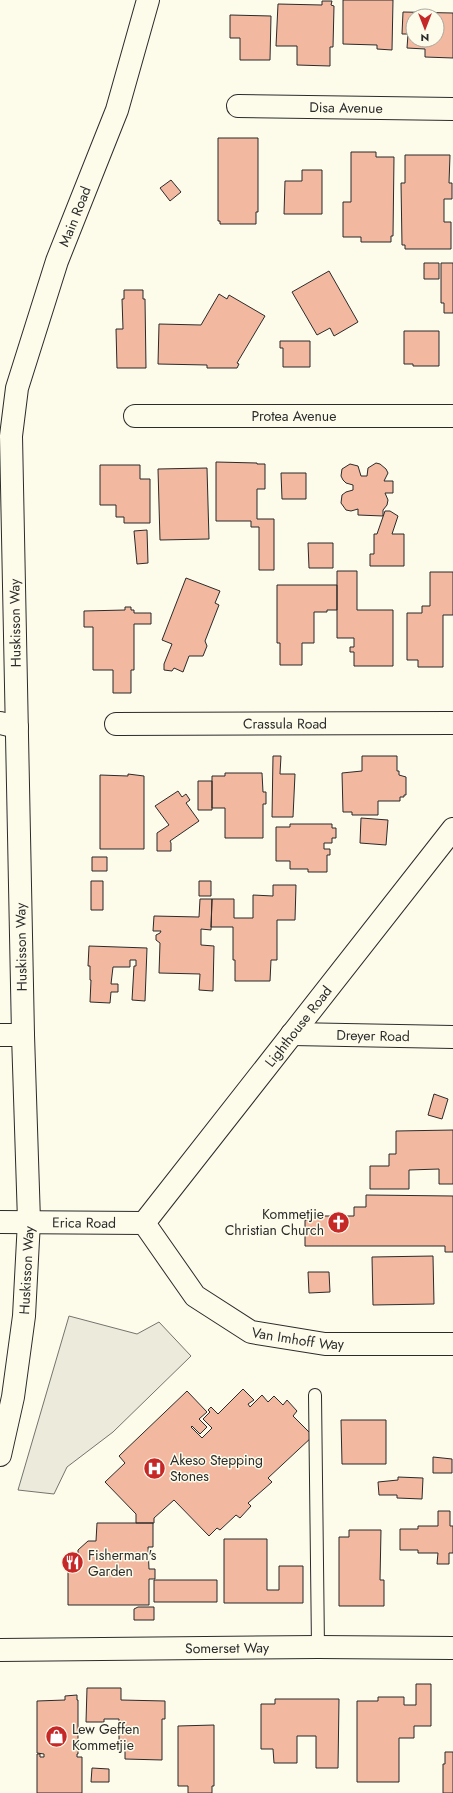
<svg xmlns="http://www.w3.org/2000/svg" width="453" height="1793" viewBox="0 0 453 1793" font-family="Jost,sans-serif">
<rect width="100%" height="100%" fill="#fdfbea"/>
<!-- parking -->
<path fill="#eceadb" stroke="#74746e" d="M69,1316L137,1334L159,1322L191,1356L113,1432L67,1467L54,1494L18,1490Z"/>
<!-- building -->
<path fill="#f2b8a0" stroke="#2b2b2b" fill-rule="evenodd" d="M343,0H393L392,50L377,49V45L343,44Z
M322,1H332L331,5L334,6L333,47H330V66L297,65V46H276L278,4L322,5Z
M403,12L453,13V58L425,57V49L407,48L408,34H402ZM413,16H437V40H413Z
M230,15L271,16L270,60H240V38H230Z
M218,138H258V212H256V224H220V221H218Z
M351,152H376V157H394L393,236H391V242H361V237H343V202H351Z
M405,155H450L449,183H452V199H444V222H451V249H405V245H402L401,183H405Z
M302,170H322V214H284L285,181H302Z
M171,180L181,192L170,201L160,188Z
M424,263H439V279H424Z
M441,263H453V313H444V303H441Z
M329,271L358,322L334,336L330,328L317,335L292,292Z
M124,290H143V299H145L146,368H117L116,329H123L122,299H124Z
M219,294L227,299L229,295L265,316L237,363L239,364L237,368H207V365L158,364L159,324L201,325Z
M404,331H439V366H413V364H404Z
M280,341H310V367H283V348H280Z
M216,462L257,463V464H265V489H257V519H274V570H259V527H251V521H216Z
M376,463L380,464L386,469L388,473L384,481H393V493H385L388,500L387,505L383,510V516L358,515V509L351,511L346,510L341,503L342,495L346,492L353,490V485L346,483L343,480L341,476L342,469L350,464L358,466L361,476H367L368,468Z
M100,465H140V479H150V523H124V517H116V505H100Z
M207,468L209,539L160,540L158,469Z
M281,473H306V499H282Z
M385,511H390L398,516L392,534H404V566H370V554H374V534H377Z
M147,530L148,563L137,564L134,531Z
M308,543H333V568H309Z
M337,571H357V610H393V666H354V652H350V647H354V638H337Z
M430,572H453V615H443V667H418V660H407V613H422V606H430Z
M186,578L220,591L215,603L219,605L205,641L207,646L203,656H189L183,672L174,668L172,671L164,670V664L172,644L162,640Z
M277,585H337V610H327V612H314V643H302V665H280V643H277Z
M125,607H131V610H134V613H151V624H134V670H131V693H113V670H93V627H84V611L125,610Z
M273,756H281L280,774H295L293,817H272Z
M362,756H397V771H399V775L406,777V795H404V797H400V801H378V815H352V812H343L342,773L362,771Z
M225,773H262L263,792H266V804H263V838H225V808H212V776H225Z
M128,774L144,776V849H100V775L128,776Z
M198,781H212V810H198Z
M178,791L182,797L186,794L190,800L186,803L199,821L170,841L171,843V851H157V833L169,825L155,806Z
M361,818L388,820L386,845L360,843Z
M290,824H332V828H336V838H332V843H324V849H330V855H327V872H308V869H290V861H276V827H290Z
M92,857H107V871H92Z
M91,881H103V910H91Z
M199,881H211V896H199Z
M273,885H296L295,920H277V960H271L270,981H235V960H233V927H211L212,899H234V918H253V895L273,896Z
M200,899H212L211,930L201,929V945L214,946L213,991L199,990L200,974L159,973L160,943L156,940V935L160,933L161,931H153L154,916L199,917Z
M89,946L147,948L145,1001L132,1000L134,966H136V960H130V967H113L111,984H118V992H111L110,1003L90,1002L91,980H90V966H88Z
M434,1094L448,1099L442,1119L428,1115Z
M453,1130V1184H439V1169L409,1170V1189H370V1166H389V1154H396V1131Z
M366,1195L453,1196V1252H445V1246H305V1220H310V1216H354V1207H366Z
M433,1256L434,1304L373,1305L372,1257Z
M308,1272H329L330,1292L309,1293Z
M243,1389L254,1400L248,1404L250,1407L262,1395L268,1402L274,1396L283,1405L287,1400L297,1411L293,1416L313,1436L268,1478L272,1482L248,1503L251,1506L240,1518L236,1515L220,1530L217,1528L209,1536L174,1500L154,1518V1523H136V1514L105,1482L125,1463L119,1456L187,1391L207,1412L199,1419L207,1427L200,1434L192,1426L191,1427L202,1438L212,1428L203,1419L210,1412L208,1410L211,1407L218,1414Z
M341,1420H386V1464H342Z
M433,1457L452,1459V1473H433Z
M398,1477L423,1478L422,1499L397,1498V1495H379L378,1482L398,1480Z
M438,1511H450V1526H453V1553H449V1564H437L438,1553H418V1550H400V1529H418V1526H438Z
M97,1523H153V1547H148L149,1569H155V1579H149V1605H68V1556H78V1550L88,1541H96Z
M349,1530H381L380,1580H384V1606H339V1537H349Z
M224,1539H267V1590H279V1566H303V1603H224Z
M154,1580H217V1602H154Z
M138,1607H154V1620H134V1609Z
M416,1684H431V1726H414V1738H399V1782H357V1701H378V1697H404V1705H416Z
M87,1688H121V1700L165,1701V1719H162V1760L125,1759V1746H119V1719H104V1722H86Z
M77,1695V1700H78V1754H77V1757H82V1793H37V1754H40V1757H44V1754L37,1753V1701L65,1700V1696Z
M275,1699H339L338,1768H316V1736H297V1763H274L273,1749H261V1704H275Z
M214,1725V1786H212V1793H188V1786H178V1726Z
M445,1752H453V1793H443V1764H445Z
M92,1768L109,1769V1782H91Z"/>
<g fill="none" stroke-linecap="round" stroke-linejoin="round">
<defs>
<path id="service" d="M315,1395L318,1647"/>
<g id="minor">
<path id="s1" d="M238,106L453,109"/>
<path id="s2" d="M135,416H453"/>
<path d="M0,723L17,727"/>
<path id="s3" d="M116,724L453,723"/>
<path id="s4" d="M292,1034L453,1037"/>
<path d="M0,1035H23"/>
<path id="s5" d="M0,1222L144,1223"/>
<path id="s6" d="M144,1223L453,829"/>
<path id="s7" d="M144,1223L195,1296L251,1332L325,1344H453"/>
<path id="s8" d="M0,1650L318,1647L453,1648"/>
</g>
<g id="secondary">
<path id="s9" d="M0,1455L13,1397L24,1316L29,1221L23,1035L11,436L17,388L57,261L117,110L148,0"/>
</g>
</defs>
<!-- service casing -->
<use href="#service" stroke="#2b2b2b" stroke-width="14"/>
<!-- minor casing -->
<use href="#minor" stroke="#2b2b2b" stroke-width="24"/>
<!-- secondary casing -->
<use href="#secondary" stroke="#2b2b2b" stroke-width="24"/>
<!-- service -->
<use href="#service" stroke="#fdfbea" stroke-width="12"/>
<!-- minor -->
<use href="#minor" stroke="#fdfbea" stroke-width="22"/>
<!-- secondary -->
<use href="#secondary" stroke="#fdfbea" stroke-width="22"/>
</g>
<!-- icons -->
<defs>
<symbol id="church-disc" viewBox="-11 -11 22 22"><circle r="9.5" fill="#c62828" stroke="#fdfbea"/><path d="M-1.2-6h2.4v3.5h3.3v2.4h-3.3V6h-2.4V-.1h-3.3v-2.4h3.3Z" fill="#fff"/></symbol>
<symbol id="hospital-disc" viewBox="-11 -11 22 22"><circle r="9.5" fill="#c62828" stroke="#fdfbea"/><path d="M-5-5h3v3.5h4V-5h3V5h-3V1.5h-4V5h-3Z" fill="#fff"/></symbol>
<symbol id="restaurant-disc" viewBox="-11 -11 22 22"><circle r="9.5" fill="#c62828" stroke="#fdfbea"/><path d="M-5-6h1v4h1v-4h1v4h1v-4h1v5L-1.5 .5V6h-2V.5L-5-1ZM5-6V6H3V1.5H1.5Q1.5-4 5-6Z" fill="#fff"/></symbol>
<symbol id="shop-disc" viewBox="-11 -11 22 22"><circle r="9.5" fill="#c62828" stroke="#fdfbea"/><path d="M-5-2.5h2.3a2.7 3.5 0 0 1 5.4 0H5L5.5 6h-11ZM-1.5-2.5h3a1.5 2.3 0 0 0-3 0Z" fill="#fff"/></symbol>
</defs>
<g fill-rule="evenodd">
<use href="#church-disc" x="326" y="1210" width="25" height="25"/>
<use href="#hospital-disc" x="142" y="1456" width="25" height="25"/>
<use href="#restaurant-disc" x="60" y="1550" width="25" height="25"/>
<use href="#shop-disc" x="44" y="1724" width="25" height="25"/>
</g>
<g text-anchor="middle" stroke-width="3" stroke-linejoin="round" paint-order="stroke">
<!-- street labels -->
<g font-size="14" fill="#2b2b2b" stroke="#fdfbea">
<text dy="5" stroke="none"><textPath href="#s1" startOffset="108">Disa Avenue</textPath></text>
<text dy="5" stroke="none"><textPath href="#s9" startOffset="1251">Main Road</textPath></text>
<text dy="5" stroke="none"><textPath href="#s2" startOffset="159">Protea Avenue</textPath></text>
<text transform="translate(15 623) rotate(-91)" y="5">Huskisson Way</text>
<text dy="5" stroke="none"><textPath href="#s3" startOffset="169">Crassula Road</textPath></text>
<text transform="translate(21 947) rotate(-91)" y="5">Huskisson Way</text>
<text dy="5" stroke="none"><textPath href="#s6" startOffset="250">Lighthouse Road</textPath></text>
<text dy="5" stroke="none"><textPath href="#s4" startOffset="81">Dreyer Road</textPath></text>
<text dy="5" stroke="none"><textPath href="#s5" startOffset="84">Erica Road</textPath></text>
<text dy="5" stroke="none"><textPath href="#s9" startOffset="187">Huskisson Way</textPath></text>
<text dy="5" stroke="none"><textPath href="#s7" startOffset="203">Van Imhoff Way</textPath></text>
<text dy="5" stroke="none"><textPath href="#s8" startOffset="227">Somerset Way</textPath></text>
</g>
<!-- poi labels -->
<g font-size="14" fill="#2b2b2b" stroke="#fdfbea" text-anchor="start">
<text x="324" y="1219" text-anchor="end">Kommetjie<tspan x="324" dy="16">Christian Church</tspan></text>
<text x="170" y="1465">Akeso Stepping<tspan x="170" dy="16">Stones</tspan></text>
<text x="88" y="1560">Fisherman's<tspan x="88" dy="16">Garden</tspan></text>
<text x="72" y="1734">Lew Geffen<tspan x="72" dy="16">Kommetjie</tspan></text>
</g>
</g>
<!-- north arrow -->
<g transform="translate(425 28) rotate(180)"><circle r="19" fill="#fdfbea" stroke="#a9a89e"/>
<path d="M0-3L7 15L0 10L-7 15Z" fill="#c62828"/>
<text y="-6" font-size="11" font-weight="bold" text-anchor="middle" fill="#2b2b2b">N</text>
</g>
</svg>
